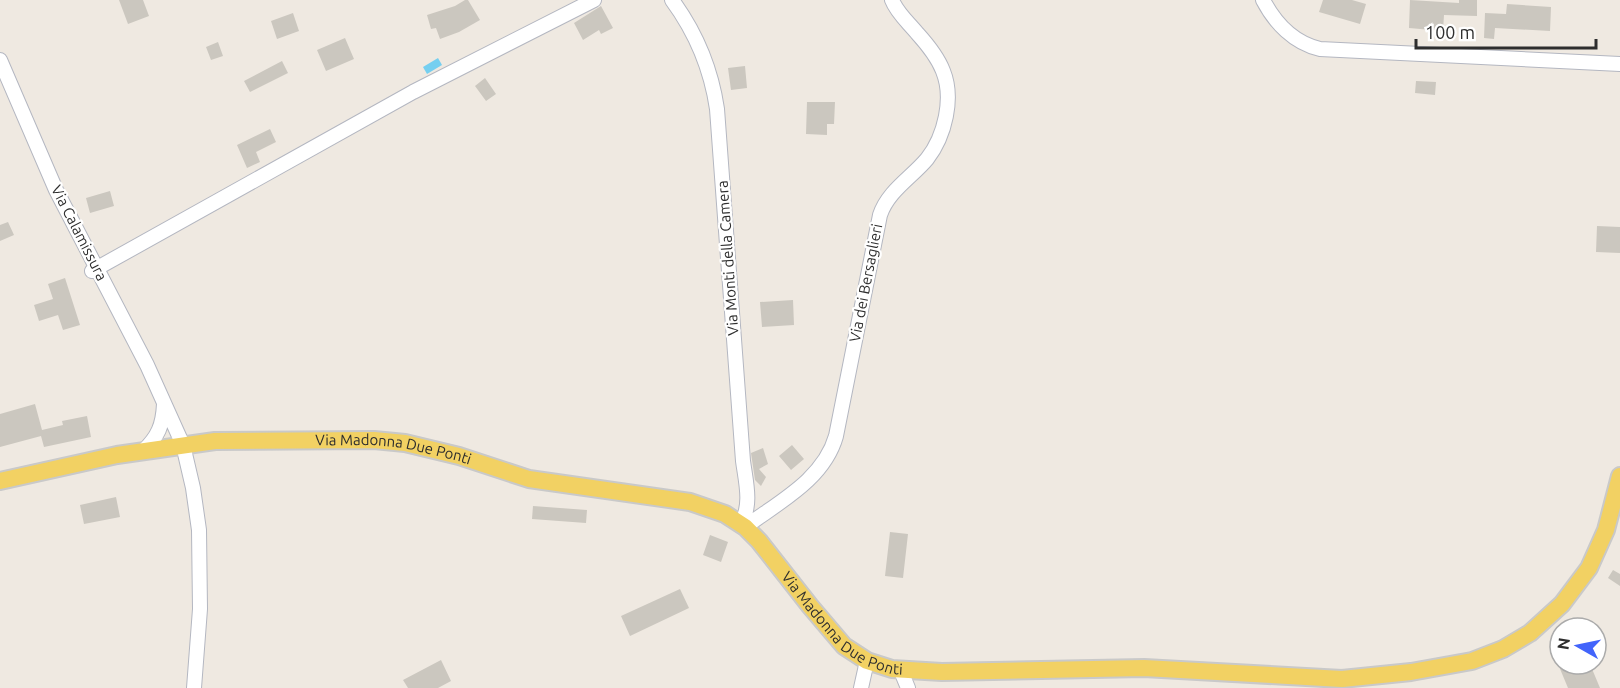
<svg xmlns="http://www.w3.org/2000/svg" width="1620" height="688" viewBox="0 0 1620 688" font-family="Ubuntu,sans-serif">
<rect width="100%" height="100%" fill="#efe9e1"/>
<!-- water -->
<path fill="#75cff0" d="M438,58L442,65L427,74L423,67Z"/>
<!-- building -->
<path fill="#cbc7bf" d="M119,0H143L149,16L128,24Z
M465,0H468L480,20L459,32L440,39L436,28L431,29L427,15L455,6Z
M1323,0H1352L1366,4L1360,24L1319,12Z
M1410,0L1459,3V0H1477V16L1444,15L1443,31L1409,28Z
M1507,4L1551,7L1550,31L1495,28L1494,39L1484,38L1485,13L1506,14Z
M601,6L613,28L601,34L599,30L583,40L574,23Z
M293,13L299,31L277,39L271,21Z
M345,38L354,59L326,71L317,50Z
M218,42L223,56L211,60L206,47Z
M282,61L288,73L250,92L244,81Z
M745,66L747,88L731,90L728,68Z
M485,78L496,94L486,101L475,86Z
M1416,81L1436,82L1435,95L1415,93Z
M807,102H835L834,124H827V135L806,134Z
M270,129L276,142L256,152L260,162L247,168L237,145Z
M110,191L114,206L90,213L86,198Z
M8,222L14,235L0,241V225Z
M1597,226L1620,227V253L1596,252Z
M65,278L80,325L63,330L58,315L39,321L34,305L53,299L48,284Z
M793,300L794,325L762,327L760,302Z
M35,404L42,430L63,425L62,421L87,416L91,437L44,447L41,436L0,447V414Z
M792,445L804,459L791,470L779,456Z
M763,448L768,464L759,469L766,477L761,486L755,480L751,453Z
M116,497L120,517L84,524L80,505Z
M533,506L587,510L586,523L532,519Z
M890,532L908,534L903,578L885,576Z
M710,535L728,542L721,562L703,555Z
M1613,570L1620,574V586L1608,578Z
M680,589L689,608L630,636L621,616Z
M441,660L451,681L438,688H408L403,680Z
M1558,664H1590L1600,688H1568Z"/>
<g fill="none" stroke-linecap="round" stroke-linejoin="round">
<defs>
<path id="minor" d="M672,0C697,34 711,68 717,109L743,461C746,483 752,504 741,524
M1263,0C1275,23 1294,43 1320,49L1620,64
M0,60L56,190L147,365L183,445L193,488L199,530L200,609L194,688
M92,271L413,92L594,0
M143,451C158,437 163,425 164,404
M745,527C779,502 824,479 836,436L880,215C888,191 911,178 927,159C945,136 954,98 943,71C938,58 927,44 917,33C908,22 897,13 892,0
M901,671L908,688
M861,688L867,661"/>
<g id="major">
<path id="s1" d="M0,481L117,455L215,441L374,440L405,443L459,456L529,479L690,502L725,514L745,527L759,541L810,606L844,646L867,661L892,669L942,672L1144,668L1342,679L1411,672L1472,661L1503,649L1530,633L1562,604L1589,568L1606,530L1620,476"/>
</g>
</defs>
<!-- minor casing -->
<use href="#minor" stroke="#b4b7c1" stroke-width="16"/>
<!-- major casing -->
<use href="#major" stroke="#c9c9c9" stroke-width="20"/>
<!-- minor -->
<use href="#minor" stroke="#fff" stroke-width="14"/>
<!-- major -->
<use href="#major" stroke="#f2d163" stroke-width="16"/>
</g>
<g text-anchor="middle" stroke-width="4.5" stroke-linejoin="round" paint-order="stroke">
<!-- street labels -->
<g font-size="15" fill="#2e2e2e" stroke="#fff">
<text transform="translate(79 233) rotate(63)" y="5">Via Calamissura</text>
<text transform="translate(728 258) rotate(-94)" y="5">Via Monti della Camera</text>
<text transform="translate(866 283) rotate(-79)" y="5">Via dei Bersaglieri</text>
<text dy="5" stroke="none"><textPath href="#s1" startOffset="398">Via Madonna Due Ponti</textPath></text>
<text dy="5" stroke="none"><textPath href="#s1" startOffset="902">Via Madonna Due Ponti</textPath></text>
</g>
</g>
<!-- north arrow -->
<g transform="translate(1578 646) rotate(279)"><circle r="28" fill="#ffffff" stroke="#ababab" stroke-width="1.5"/>
<path d="M0-4.5L10 22L0 15L-10 22Z" fill="#4264fb"/>
<text y="-9" font-size="16" font-weight="bold" text-anchor="middle" fill="#2e2e2e">N</text>
</g>
<!-- scale -->
<path d="M1416 39v9h180v-9" fill="none" stroke="#2e2e2e" stroke-width="3"/>
<text x="1425" y="39" font-size="18" fill="#2e2e2e" stroke="#ffffff" stroke-width="4.5" paint-order="stroke">100 m</text>
</svg>
